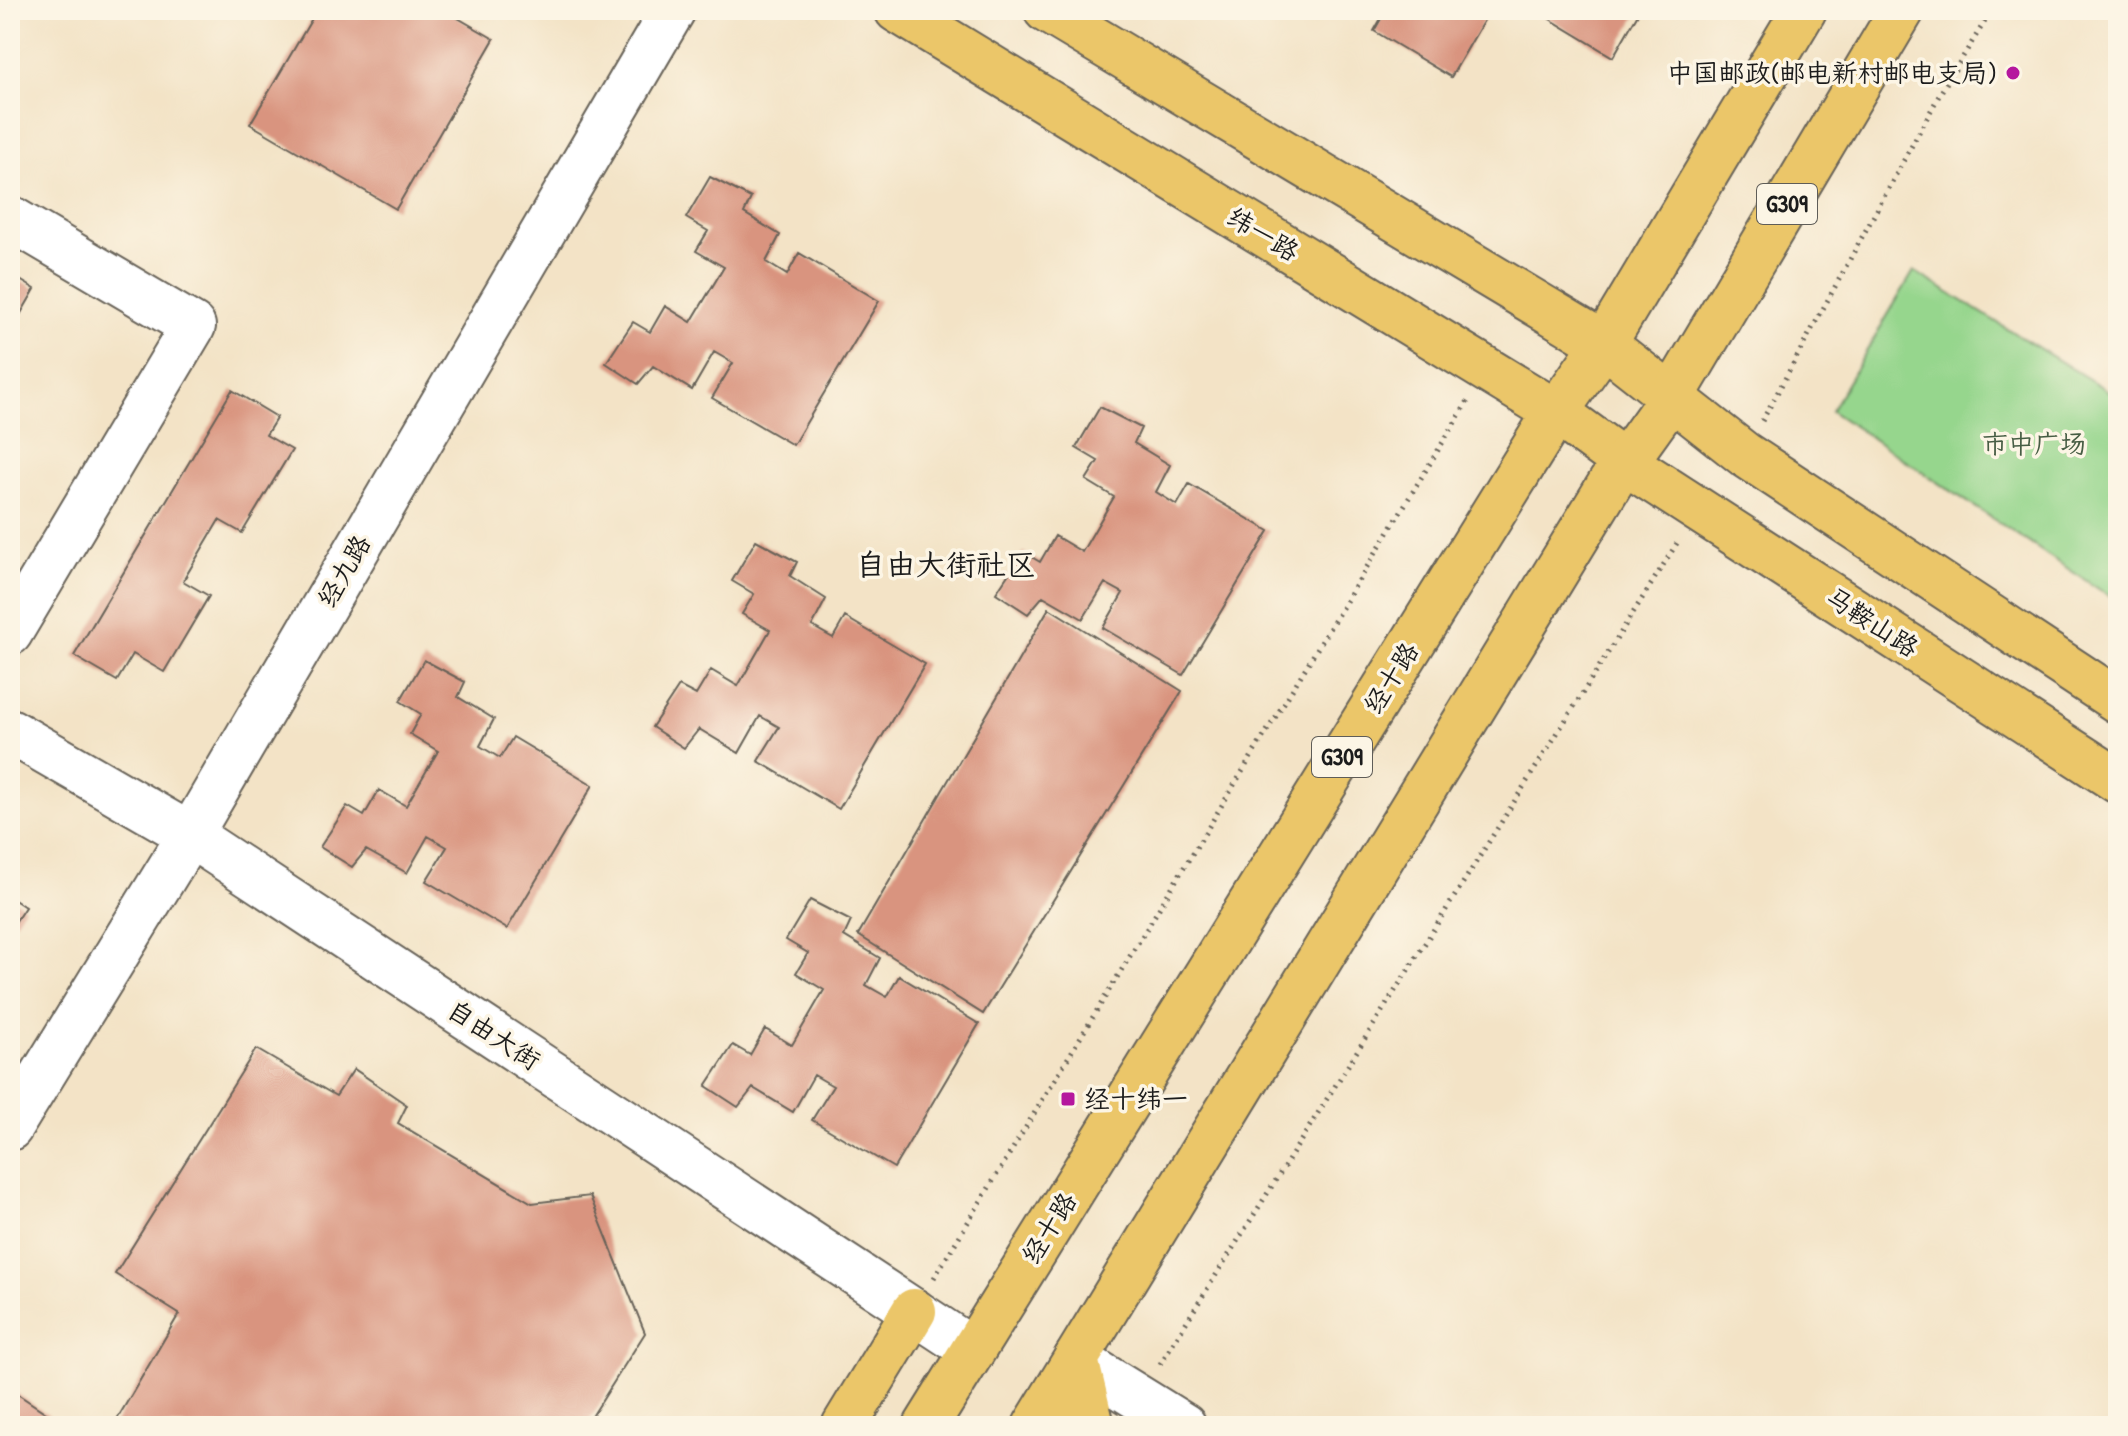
<svg xmlns="http://www.w3.org/2000/svg" width="2128" height="1436" viewBox="0 0 2128 1436" font-family="'Patrick Hand','LXGW WenKai TC',sans-serif">
<rect width="100%" height="100%" fill="#fcf5e5"/>
<filter id="ink" filterUnits="userSpaceOnUse"><feTurbulence type="fractalNoise" baseFrequency=".0125" numOctaves="2"/><feDisplacementMap in="SourceGraphic" scale="16" xChannelSelector="R" yChannelSelector="G"/><feConvolveMatrix kernelMatrix="1 2 1 2 8 2 1 2 1" color-interpolation-filters="sRGB"/></filter>
<filter id="wash" filterUnits="userSpaceOnUse"><feTurbulence type="fractalNoise" baseFrequency=".006" numOctaves="4" result="noise"/><feDisplacementMap in="SourceGraphic" scale="32" xChannelSelector="R" yChannelSelector="G"/><feGaussianBlur stdDeviation="1.8" result="paint"/><feColorMatrix in="noise" values="0 0 0 0 0 0 0 0 0 0 0 0 0 0 0 0 0 1.4 0 .05"/><feComposite in="paint" operator="in"/></filter>
<g filter="url(#wash)">
<rect width="100%" height="100%" fill="#f3e3c6"/>
<!-- green -->
<path fill="#96d68d" stroke="#597954" stroke-width="2" d="M1914,271L2118,397V602L1831,411Z"/>
<g id="blocks">
<!-- building -->
<path fill="#d9947f" d="M317,10H444L494,39L396,209L250,124Z
M1386,10H1490L1451,77L1374,31Z
M1535,10H1640L1613,57Z
M710,177L751,198L744,213L780,235L766,262L787,275L799,253L879,301L793,445L712,398L733,363L714,352L692,390L653,366L638,384L606,363L633,322L650,332L665,306L691,322L724,267L696,251L708,231L686,218Z
M10,274L35,289L10,332Z
M232,390L277,417L266,435L292,450L242,533L219,520L183,581L209,596L164,672L133,654L117,681L74,656Z
M1100,407L1141,428L1134,443L1170,465L1156,492L1177,505L1189,484L1269,531L1183,675L1103,628L1123,593L1105,583L1083,619L1043,596L1028,614L996,593L1023,552L1040,562L1055,536L1082,552L1114,497L1086,480L1098,461L1076,448Z
M756,540L797,562L790,576L826,599L812,626L833,638L845,617L925,664L839,809L758,761L779,727L760,716L739,753L699,729L684,748L652,727L679,686L696,695L711,670L738,686L770,630L742,614L754,594L732,581Z
M1049,608L1182,691L983,1014L858,935Z
M424,660L465,682L458,697L494,719L480,746L500,758L513,737L593,785L507,929L426,881L447,847L428,836L407,873L366,850L352,867L320,847L347,806L364,816L379,790L406,806L438,751L410,734L421,714L400,701Z
M10,897L25,907L10,930Z
M810,900L851,921L844,936L880,958L866,985L887,997L899,976L979,1024L894,1168L812,1120L833,1086L814,1075L793,1112L753,1088L738,1107L706,1086L733,1045L750,1055L765,1029L792,1045L824,990L796,973L808,953L786,940Z
M256,1049L336,1096L354,1069L407,1105L398,1123L532,1203L590,1196L645,1333L586,1426H113L179,1314L115,1274Z
M10,1389L49,1415L41,1426H10Z"/>
</g>
</g>
<g filter="url(#ink)">
<use href="#blocks" fill-opacity="0" stroke="#676258" stroke-width="2"/>
<g fill="none" stroke-linecap="round" stroke-linejoin="round">
<defs>
<path id="minor" d="M10,218L193,326L10,633
M10,731L190,835L971,1349
M10,1128L190,835L673,10
M1076,1359L1184,1426"/>
<path id="major" d="M897,10L1556,412L1626,463L2118,781
M1046,10L1604,344L1744,454L2118,701
M844,1426L914,1311"/>
<path id="highway" d="M1076,1359L1092,1426
M926,1426L1556,412L1604,344L1804,10
M1035,1426L1611,482L1672,397L1902,10"/>
</defs>
<!-- minor casing -->
<use href="#minor" stroke="#676258" stroke-width="48"/>
<!-- major casing -->
<use href="#major" stroke="#676258" stroke-width="48"/>
<!-- highway casing -->
<use href="#highway" stroke="#676258" stroke-width="48"/>
<!-- path -->
<path stroke="#676258" stroke-width="5" stroke-dasharray="2 6" stroke-linecap="butt" d="M1762,421L1941,92L1992,10
M934,1278L1468,401
M1160,1364L1679,540"/>
<!-- minor -->
<use href="#minor" stroke="#fff" stroke-width="44"/>
<!-- major -->
<use href="#major" stroke="#ebc669" stroke-width="44"/>
<!-- highway -->
<use href="#highway" stroke="#ebc669" stroke-width="44"/>
</g>
</g>
<!-- markers -->
<g fill="#b5179e" stroke="#fcf5e5" stroke-width="3">
<circle cx="2013" cy="73" r="8"/>
<rect x="1060" y="1091" width="16" height="16" rx="4"/>
</g>
<g text-anchor="middle" stroke-width="7" stroke-linejoin="round" paint-order="stroke">
<!-- shield labels -->
<g fill="#fcf5e5" stroke="#5f5d58" stroke-width="2">
<rect x="1757" y="184" width="60" height="40" rx="6"/>
<rect x="1312" y="737" width="60" height="40" rx="6"/>
</g>
<g font-size="24" font-weight="bold" fill="#1c1c1c">
<text x="1787" y="212">G309</text>
<text x="1342" y="765">G309</text>
</g>
<!-- poi labels -->
<g font-size="26" fill="#1c1c1c" stroke="#fcf5e5" text-anchor="end">
<text x="1997" y="82">中国邮政(邮电新村邮电支局)</text>
<text x="1084" y="1108" text-anchor="start">经十纬一</text>
</g>
<!-- street labels -->
<g font-size="26" fill="#1c1c1c" stroke="#fcf5e5">
<text transform="translate(1263 234) rotate(31)" y="9">纬一路</text>
<text transform="translate(344 571) rotate(-60)" y="9">经九路</text>
<text transform="translate(1872 622) rotate(33)" y="9">马鞍山路</text>
<text transform="translate(1391 678) rotate(-58)" y="9">经十路</text>
<text transform="translate(494 1035) rotate(33)" y="9">自由大街</text>
<text transform="translate(1049 1228) rotate(-58)" y="9">经十路</text>
</g>
<!-- park labels -->
<g font-size="26" fill="#475d44" stroke="#fcf5e5">
<text x="2034" y="453">市中广场</text>
</g>
<!-- quarter labels -->
<g font-size="30" fill="#1c1c1c" stroke="#fcf5e5">
<text x="946" y="575">自由大街社区</text>
</g>
</g>
<!-- margin -->
<rect width="2128" height="1436" fill="none" stroke="#fcf5e5" stroke-width="40"/>
</svg>
